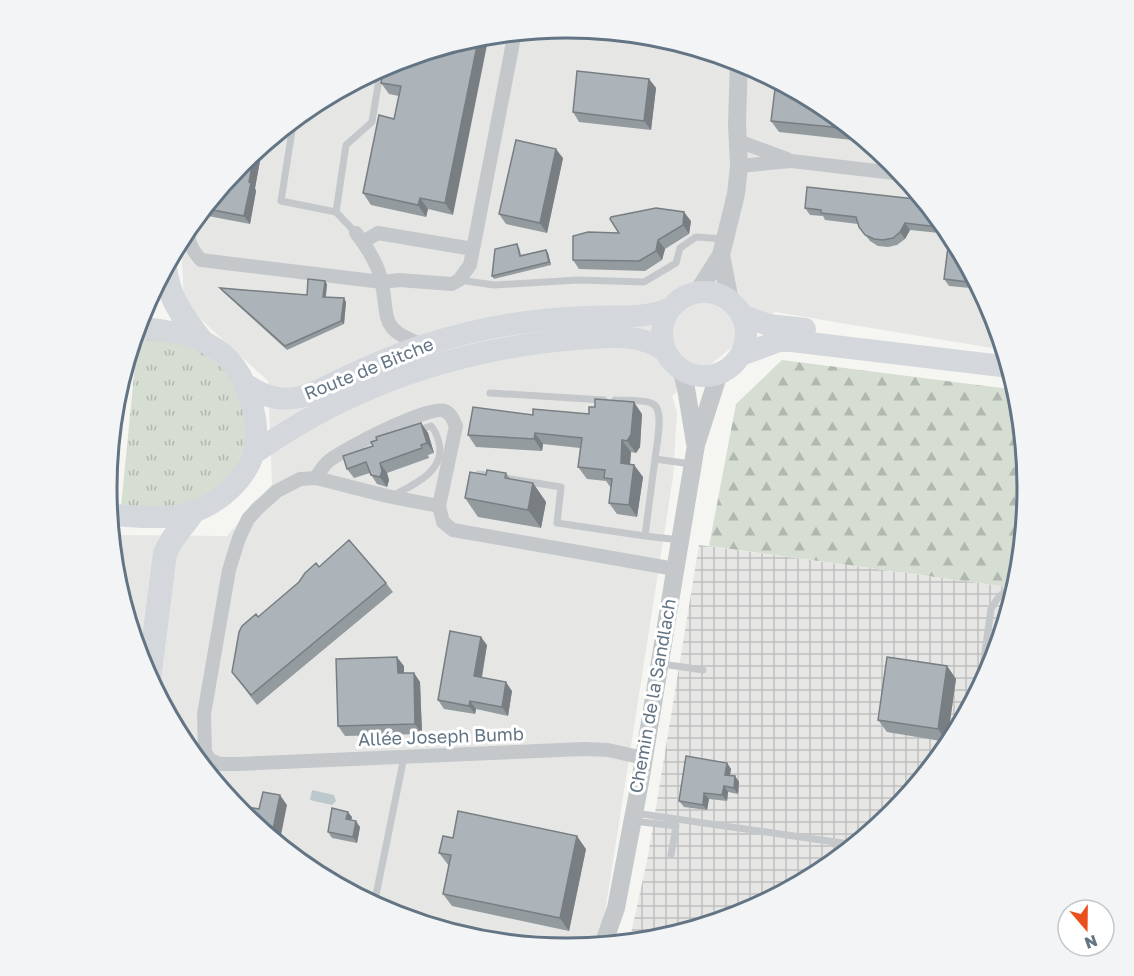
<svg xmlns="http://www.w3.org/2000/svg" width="1134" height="976" viewBox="0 0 1134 976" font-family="'Golos Text',sans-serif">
<defs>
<pattern id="industrial-grid" width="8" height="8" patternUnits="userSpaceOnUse" patternTransform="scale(1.5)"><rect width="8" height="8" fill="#e6e7e5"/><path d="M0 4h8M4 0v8" fill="none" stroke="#bec0bf"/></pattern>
<pattern id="grass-tufts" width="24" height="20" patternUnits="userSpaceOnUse" patternTransform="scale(1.5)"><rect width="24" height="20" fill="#d6ddd2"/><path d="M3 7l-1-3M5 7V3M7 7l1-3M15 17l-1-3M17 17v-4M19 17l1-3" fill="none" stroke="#b1b8b0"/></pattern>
<pattern id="forest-firs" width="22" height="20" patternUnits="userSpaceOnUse" patternTransform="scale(1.5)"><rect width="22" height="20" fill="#d6ddd2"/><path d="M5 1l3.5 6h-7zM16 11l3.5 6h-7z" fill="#b1b8b0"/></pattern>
<pattern id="water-ripples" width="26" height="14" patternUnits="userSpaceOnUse" patternTransform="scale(1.5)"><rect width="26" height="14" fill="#bcc8cc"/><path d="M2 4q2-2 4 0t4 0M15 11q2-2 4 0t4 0" fill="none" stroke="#9ca7ab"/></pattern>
</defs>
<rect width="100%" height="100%" fill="#f5f5f1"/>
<!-- built -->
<path fill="#e6e7e5" d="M567,27L657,36L744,62L823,105L893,162L950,232L993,312L1004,350L775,312L672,396L677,412L673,477L603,925L591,947L567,949L477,940L390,914L311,871L241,814L184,744L141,664L115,578L111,535L227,536L272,484L268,381L184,304L181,237L241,162L311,105L391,62L477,36Z"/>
<!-- industrial -->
<path fill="url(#industrial-grid)" d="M699,545L1016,588L993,665L950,744L893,814L823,871L743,914L657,940L629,943L648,856Z"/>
<!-- grass -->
<path fill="url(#grass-tufts)" d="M138,335L172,341L212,356L232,376L249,423L245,445L236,468L218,489L190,504L167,508L121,507Z"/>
<!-- forest -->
<path fill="url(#forest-firs)" d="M782,360L1017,390L1019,398L1028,488L1019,578L1016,588L709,546L736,404Z"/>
<!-- water -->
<path fill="url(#water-ripples)" d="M312,790L334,795L336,801L332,805L310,800Z"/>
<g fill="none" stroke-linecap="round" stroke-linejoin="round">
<!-- service -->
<path stroke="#c5c8cb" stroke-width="7" d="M294,118L281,201L336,212L356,233
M336,212L346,145L372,122L381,67
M459,280L494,285L578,280L644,282L676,263L680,248L696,237L724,239
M490,393L604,400
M615,400C625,401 644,399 653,404C665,410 656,447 655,459L691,464
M655,459L645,536L680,540
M479,474L561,487L557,523L645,536
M394,495C413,485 446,471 439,443C437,436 436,431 431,426L418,430
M662,664L703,670
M980,688L991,609C997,598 1002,590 1016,590
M635,813L856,845
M634,821L676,826L671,855
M374,905L404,757"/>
<!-- minor -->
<path stroke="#c5c8cb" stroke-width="14" d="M738,141L787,159
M739,166L791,161L903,174
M189,225C186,239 191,249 201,260L382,282L399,280L452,284L459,280L470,265L515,32
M356,233C367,247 379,266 382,284C389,322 380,329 423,345
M363,242L378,233L473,249
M316,478C320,471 324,464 330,460C346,448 430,404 445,411C452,414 453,420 456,426L439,506L443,522L453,530L675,569
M439,506L387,496L316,478L300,479L277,491L258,508L248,519L239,538L229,570L204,714L205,752L210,760L220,764H239L584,749L608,750L644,758"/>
<!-- tertiary -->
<path stroke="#c5c8cb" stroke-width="18" d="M721,255L730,301
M697,293L721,255L736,194L739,166L737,124L739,61
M681,369L686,388L695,443
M603,945L616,908L640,782L696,445L719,373"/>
<!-- primary -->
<path stroke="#d4d8dc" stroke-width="22" d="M662 334a42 42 0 1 1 84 0a42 42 0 1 1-84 0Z
M741,315L769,325L805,329
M741,355L779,341H792L1010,367
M247,385C261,394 275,401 294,398C311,396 328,385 344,378C370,366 397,354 425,345C477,328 531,319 586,317C615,315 644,320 671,308
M253,454C349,386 460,348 578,339C608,337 640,332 666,352
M109,515C137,516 169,521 195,511C220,502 245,480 253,455C263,424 247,374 223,354C198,333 167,331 137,327"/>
<!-- trunk -->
<path stroke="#d4d8dc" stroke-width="24" d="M165,267C168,296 182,316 200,339
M149,679L165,553L172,540L193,512"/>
</g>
<!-- wall -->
<path fill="#949b9f" d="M391,62L453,215L428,209L426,217L371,205L363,193L394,119L399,96L389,94L381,83Z
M765,73L779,81L769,80Z
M649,79L656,88L651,130L579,122L573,112Z
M823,105L876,148L865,147L861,141L779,132L771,121Z
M262,150L255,188L256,191L250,224L208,216L203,209L241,162Z
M563,158L547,233L506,224L499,214Z
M924,200L950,232L981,289L949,286L944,279L949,234L910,230L905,239L897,245L888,247L878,246L870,241L859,227L858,224L825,220L823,216L810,215L805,208Z
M691,221L689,234L665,249L662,260L645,271L579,269L573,260L619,233Z
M519,247L521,255L546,250L548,253L551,265L494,279L492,276Z
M327,284L326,297L346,302L344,324L287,350L222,291L220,288L307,295Z
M589,414H642L640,447L636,453L631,452L630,464L634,465L643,477L637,517L617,514L609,503L611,488L606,481L587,479L578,467L580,448L543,444L542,451L476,447L468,435L533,415Z
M421,423L428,433L434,453L428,455L429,458L387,473L389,480L387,487L377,484L370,473L354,478L347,469L373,446Z
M506,473L510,479L533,483L546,502L541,528L478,517L465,498L486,475Z
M319,567L386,583L393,592L257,705L232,672L258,617Z
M487,645L482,678L512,691L508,716L476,709L475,714L444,709L438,700Z
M404,666V673H414L420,682L422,734L345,736L338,726Z
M947,666L956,679L947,742L887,732L878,720Z
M727,763L731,769L730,775L735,776L739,782L738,794L728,792L727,801L709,799L707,810L684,807L679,801Z
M352,817L351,820L360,827L357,843L332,838L328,832Z
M453,838L586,849L569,931L452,906L443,894L449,866L439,853Z"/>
<!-- shaded-wall -->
<path fill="#787e82" d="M489,35L453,215L445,203L479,36Z
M649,79L656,88L651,130L644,121Z
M260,147L262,150L255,188L256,191L250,224L244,216L249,182L255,150Z
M556,149L563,158L547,233L540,223Z
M420,198L428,209L426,217L418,205Z
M684,212L691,221L689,234L683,225Z
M905,223L910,230L905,239L900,232Z
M658,240L665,249L662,260L656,251Z
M546,250L548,253L551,265L549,262Z
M325,281L327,284L325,300L323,297Z
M344,298L346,302L344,324L341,321Z
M634,402L642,414L640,447L636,453L627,441Z
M421,423L428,433L434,453L427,443Z
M535,433L543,444L542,451L534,439Z
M622,440L631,452L629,475L621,463Z
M380,463L387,473L389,480L387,487L380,477Z
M634,465L643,477L637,517L629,505Z
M533,483L546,502L541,528L528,510Z
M481,637L487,645L480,685L474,676Z
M397,657L404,666V683L398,673Z
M947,666L956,679L947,742L938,729Z
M414,673L420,682L422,734L415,724Z
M506,682L512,691L508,716L502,707Z
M470,701L476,709L475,714L469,706Z
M727,763L731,769L729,781L725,775Z
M735,776L739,782L738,794L734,788Z
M724,786L728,792L727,801L722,795Z
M704,793L709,799L707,810L703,805Z
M280,795L287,805L279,845L271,839Z
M348,812L352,817L350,825L346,819Z
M356,821L360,827L357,843L353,837Z
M577,836L586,849L569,931L560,918Z"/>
<!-- building -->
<path fill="#acb4b9" stroke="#787e82" stroke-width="1.5" d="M479,36L445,203L420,198L418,205L363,193L379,115L394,119L401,86L381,83L384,66L391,62Z
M577,71L649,79L644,121L573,112Z
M776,81L780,82L823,105L853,129L771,121Z
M516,140L556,149L540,223L499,214Z
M255,150L249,182L251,183L244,216L203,208L241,162Z
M807,187L924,200L947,228L905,223L900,232L893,238L883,240L874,239L865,235L859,227L856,217L821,213V210L805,208Z
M656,208L684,212L683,225L658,240L656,251L639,261L573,260V236L588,232L619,233L610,219L611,217Z
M950,231V232L977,283L944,279Z
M517,244L520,256L546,250L549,262L492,276L495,249Z
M308,279L325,281L323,297L344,298L341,321L285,346L220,288L307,295Z
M595,399L634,402L631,435L627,441L622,440L621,463L634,465L629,505L609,503L612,479L604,478L605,470L578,467L582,438L535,433L534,439L468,435L473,407L533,415V409L589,414V407H595Z
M421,423L427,443L421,445L422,448L380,463L382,471L380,477L371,475L366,462L347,469L343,456L373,446L371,442L377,440L376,437Z
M487,470L506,473L505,478L533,483L528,510L465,498L470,472L486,475Z
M349,540L386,583L251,695L232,672L239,632L242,626L256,614L258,617L299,582L305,573L316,563L319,567Z
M450,631L481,637L474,676L506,682L502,707L470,701L469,706L438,700Z
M397,657L398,673H414L415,724L338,726L336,659Z
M887,657L947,666L938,729L878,720Z
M686,756L727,763L725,775L735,776L734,788L724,786L722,795L704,793L703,805L679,801Z
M263,792L280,795L271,839L241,814L235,807L236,805L259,809Z
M332,808L348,812L346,819L356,821L353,837L328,832Z
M458,811L577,836L560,918L443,894L451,855L439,853L443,836L453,838Z
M481,932L524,941L523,944L528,945L479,940Z"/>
<g text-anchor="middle" stroke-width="6" stroke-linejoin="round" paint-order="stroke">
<!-- street labels -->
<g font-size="18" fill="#637584" stroke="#fff">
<text transform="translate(369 369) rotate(-22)" y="6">Route de Bitche</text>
<text transform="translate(653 696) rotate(-80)" y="6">Chemin de la Sandlach</text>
<text transform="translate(441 737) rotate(-2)" y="6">Allée Joseph Bumb</text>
</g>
</g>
<!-- crop -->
<path d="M0 0H1134V976H0ZM117 488a450 450 0 1 1 900 0a450 450 0 1 1-900 0Z" fill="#f3f4f5" fill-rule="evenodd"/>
<path fill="none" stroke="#637584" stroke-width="3" d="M117 488a450 450 0 1 1 900 0a450 450 0 1 1-900 0Z"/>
<!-- north arrow -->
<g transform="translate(1086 928) rotate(160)"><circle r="28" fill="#ffffff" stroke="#c1c8ce" stroke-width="1.5"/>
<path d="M0-4.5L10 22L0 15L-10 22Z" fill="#ea4f1c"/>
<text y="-9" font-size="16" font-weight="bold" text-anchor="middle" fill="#637584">N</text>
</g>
</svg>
